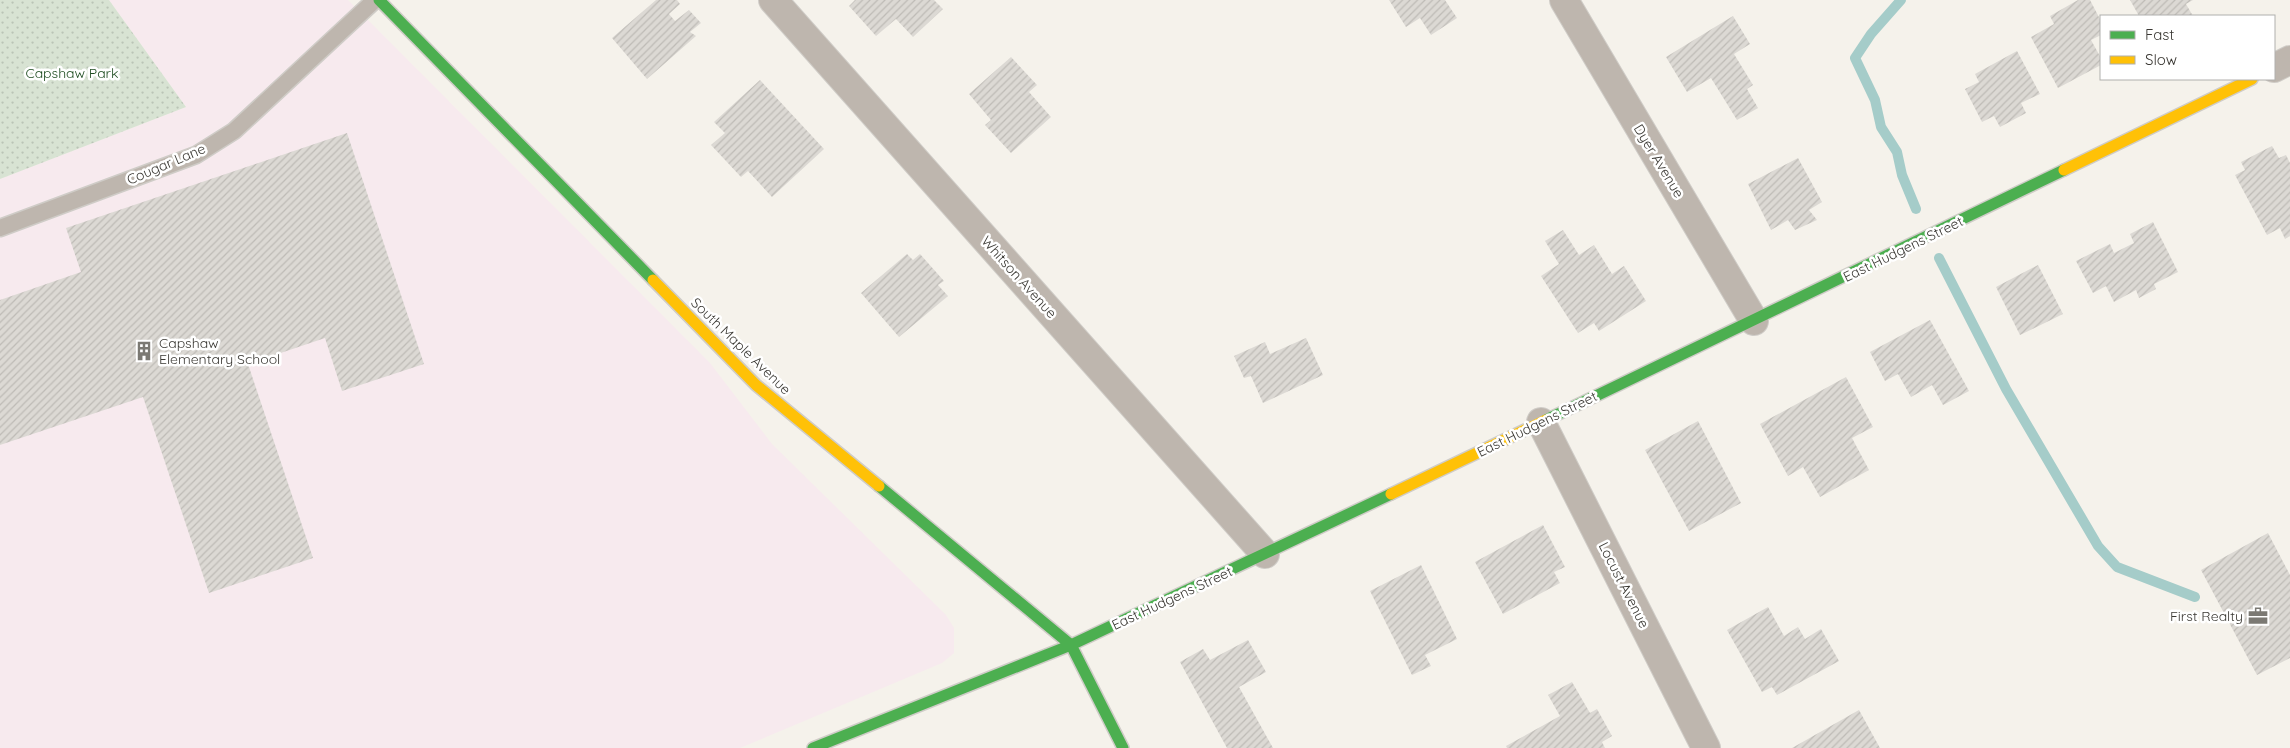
<svg xmlns="http://www.w3.org/2000/svg" width="2290" height="748" viewBox="0 0 2290 748" font-family="Quicksand,sans-serif">
<defs>
<pattern id="park-dots" width="8" height="8" patternUnits="userSpaceOnUse" patternTransform="scale(1.25)"><rect width="8" height="8" fill="#d8e3d3"/><path d="M2 2h.1M6 6h.1" fill="none" stroke="#bac4b6" stroke-width="1.8" stroke-linecap="round"/></pattern>
<pattern id="building-hatch" width="6" height="6" patternUnits="userSpaceOnUse" patternTransform="scale(1.25)"><rect width="6" height="6" fill="#dcd9d4"/><path d="M-1 1l2-2M0 6l6-6M5 7l2-2" fill="none" stroke="#bebbb6"/></pattern>
</defs>
<rect width="100%" height="100%" fill="#f5f2eb"/>
<!-- education -->
<path fill="#f7eaee" d="M109,0H348L710,363L772,444L946,615L954,628V653L942,663L740,748H0V179L186,107Z"/>
<!-- park -->
<path fill="url(#park-dots)" d="M0,0H109L186,107L0,179Z"/>
<g fill="none" stroke-linecap="round" stroke-linejoin="round">
<!-- stream -->
<path stroke="#a5ccc9" stroke-width="10" d="M1901,0L1871,34L1855,58L1875,100L1881,127L1897,152L1902,175L1916,209
M1939,258L2006,389L2098,546L2117,567L2195,597"/>
</g>
<!-- building -->
<path fill="url(#building-hatch)" d="M656,0H677L680,4L669,14L675,21L689,10L701,23L690,32L696,36L647,79L612,38Z
M855,0H934L943,9L913,37L896,19L876,36L849,6Z
M1389,0H1445L1457,18L1431,35L1420,18L1406,27Z
M2078,0H2090L2101,21V35L2091,40L2101,58V65L2058,88L2031,37L2054,24L2050,16Z
M2130,0H2193L2186,4L2193,16H2139Z
M1733,16L1750,44L1734,54L1753,85L1747,89L1758,108L1737,120L1711,78L1687,92L1666,57Z
M2017,51L2040,94L2021,103L2026,113L2000,127L1994,116L1982,122L1965,89L1979,82L1975,74Z
M1011,57L1037,85L1029,92L1051,117L1011,153L985,125L991,120L969,94Z
M760,80L824,149L772,197L748,171L741,177L711,145L725,133L714,122Z
M347,133L424,364L342,391L325,338L248,364L313,558L209,593L143,397L0,445V300L81,272L66,228Z
M2272,146L2279,158L2286,155L2290,163V236L2285,239L2280,228L2267,235L2235,175L2245,170L2241,162Z
M1798,158L1822,202L1809,210L1817,220L1795,230L1788,220L1771,230L1748,184Z
M2153,222L2178,272L2154,284L2156,289L2139,298L2136,290L2114,302L2106,286L2093,293L2076,261L2110,244L2114,253L2134,243L2130,234Z
M1563,230L1579,255L1594,245L1612,274L1624,266L1646,301L1599,331L1594,323L1578,333L1541,276L1559,264L1545,241Z
M907,254L913,260L920,254L944,281L938,285L948,296L899,337L861,293Z
M2038,265L2063,314L2020,335L1996,287Z
M1930,320L1969,391L1943,405L1932,385L1911,397L1898,374L1885,381L1870,352Z
M1306,338L1323,375L1263,403L1251,376L1244,378L1234,356L1265,342L1270,354Z
M1846,377L1873,427L1852,438L1869,470L1820,497L1803,467L1788,476L1760,424Z
M1698,421L1741,503L1689,531L1645,450Z
M1543,525L1565,567L1554,572L1560,583L1503,614L1475,562Z
M2268,533L2290,575V658L2257,675L2201,570Z
M1421,565L1457,639L1425,655L1431,666L1412,675L1370,591Z
M1768,607L1784,636L1798,627L1805,639L1821,629L1839,661L1777,695L1772,687L1762,692L1727,630Z
M1248,640L1266,672L1239,687L1273,748H1227L1180,662L1203,649L1210,660Z
M1572,682L1590,713L1597,709L1612,736L1602,742L1605,748H1507L1506,746L1560,716L1548,695Z
M1859,710L1880,748H1792Z"/>
<g fill="none" stroke-linecap="round" stroke-linejoin="round">
<defs>
<path id="lane" d="M0,228L196,155L234,131L375,0"/>
<path id="street" d="M773,0L1265,554
M1564,0L1754,321
M2274,68L2290,60
M1541,422L1706,748"/>
<path id="fast" d="M379,0L653,280
M1546,420L2064,170
M879,486L1071,645L1123,748
M813,748L1071,645L1391,494"/>
<path id="slow" d="M2064,170L2252,79
M653,280L756,385L879,486
M1391,494L1546,420"/>
</defs>
<!-- lane casing -->
<use href="#lane" stroke="#cfccc7" stroke-width="19"/>
<!-- street casing -->
<use href="#street" stroke="#cfccc7" stroke-width="30"/>
<!-- fast casing -->
<use href="#fast" stroke="#cfccc7" stroke-width="14"/>
<!-- slow casing -->
<use href="#slow" stroke="#cfccc7" stroke-width="14"/>
<!-- lane -->
<use href="#lane" stroke="#beb6ae" stroke-width="16"/>
<!-- street -->
<use href="#street" stroke="#beb6ae" stroke-width="28"/>
<!-- fast -->
<use href="#fast" stroke="#4caf50" stroke-width="11"/>
<!-- slow -->
<use href="#slow" stroke="#ffc107" stroke-width="11"/>
</g>
<!-- icons -->
<defs>
<symbol id="building-bare" viewBox="-9 -9 18 18"><path d="M-4-6H4V6H1V3H-1V6H-4ZM-2.5-4.3h1.7v1.8h-1.7ZM.8-4.3h1.7v1.8H.8ZM-2.5-1h1.7V.8h-1.7ZM.8-1h1.7V.8H.8Z" fill="#7b7973" stroke="#fff" stroke-width="2.5" paint-order="stroke"/></symbol>
<symbol id="office-bare" viewBox="-9 -9 18 18"><path d="M-6-3h4V-5.5h4V-3h4V5H-6ZM-1-4.5V-3h2v-1.5ZM-6 0V1H6V0Z" fill="#7b7973" stroke="#fff" stroke-width="2.5" paint-order="stroke"/></symbol>
</defs>
<g fill-rule="evenodd">
<use href="#building-bare" x="130" y="337" width="28" height="28"/>
<use href="#office-bare" x="2244" y="602" width="28" height="28"/>
</g>
<g text-anchor="middle" stroke-width="5" stroke-linejoin="round" paint-order="stroke">
<!-- park labels -->
<g font-size="14" fill="#1e4c20" stroke="#fff">
<text x="72" y="78">Capshaw Park</text>
</g>
<!-- street labels -->
<g font-size="14" fill="#3a3833" stroke="#fff">
<text transform="translate(1659 161) rotate(59)" y="5">Dyer Avenue</text>
<text transform="translate(166 164) rotate(-23)" y="5">Cougar Lane</text>
<text transform="translate(1903 249) rotate(-26)" y="5">East Hudgens Street</text>
<text transform="translate(1019 277) rotate(48)" y="5">Whitson Avenue</text>
<text transform="translate(741 346) rotate(44)" y="5">South Maple Avenue</text>
<text transform="translate(1537 424) rotate(-26)" y="5">East Hudgens Street</text>
<text transform="translate(1624 585) rotate(63)" y="5">Locust Avenue</text>
<text transform="translate(1172 598) rotate(-25)" y="5">East Hudgens Street</text>
</g>
<!-- poi labels -->
<g font-size="14" fill="#3a3833" stroke="#fff" text-anchor="start">
<text x="159" y="348">Capshaw<tspan x="159" dy="16">Elementary School</tspan></text>
<text x="2243" y="621" text-anchor="end">First Realty</text>
</g>
</g>
<!-- legend -->
<rect x="2100" y="15" width="175" height="65" fill="#ffffff" stroke="#b0afad"/>
<rect x="2110" y="31" width="25" height="8" fill="#4caf50" stroke="#b0afad"/>
<text x="2145" y="40" font-size="15" fill="#3a3833">Fast</text>
<rect x="2110" y="56" width="25" height="8" fill="#ffc107" stroke="#b0afad"/>
<text x="2145" y="65" font-size="15" fill="#3a3833">Slow</text>
</svg>
